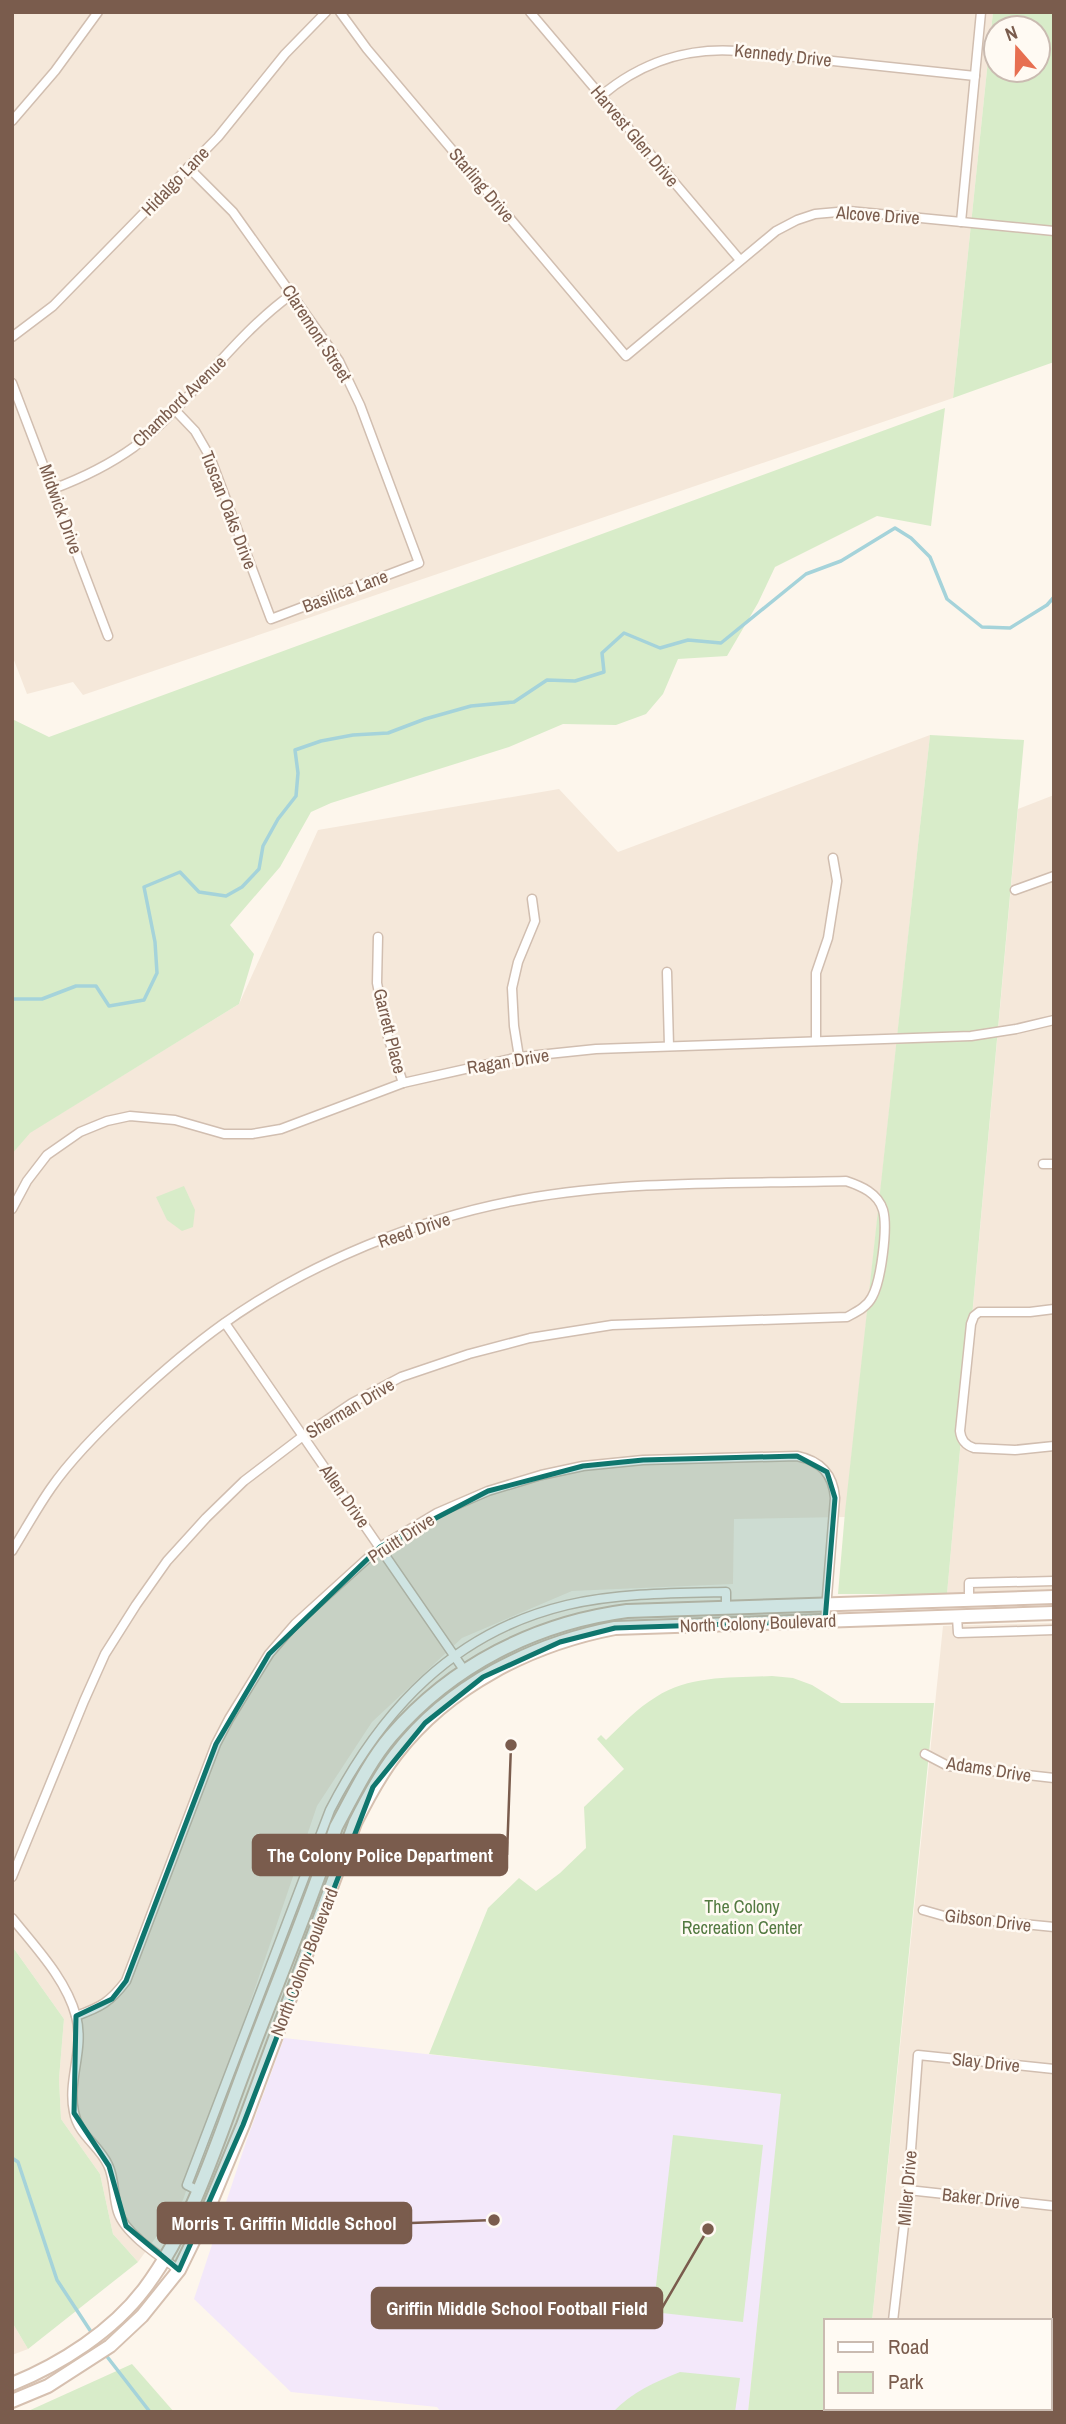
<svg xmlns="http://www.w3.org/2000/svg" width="1066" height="2424" font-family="'Archivo Narrow',sans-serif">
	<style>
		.residential { fill: #f5e8da }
		.education { fill: #f3e8fa }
		.green { fill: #d8ecc9; fill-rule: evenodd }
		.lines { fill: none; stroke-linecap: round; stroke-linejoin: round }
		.stream { stroke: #a5d3da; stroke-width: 3.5 }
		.street-casing { stroke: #d1beb0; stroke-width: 11 }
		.secondary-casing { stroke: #d6c0b0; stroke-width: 16 }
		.street { stroke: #fff; stroke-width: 8 }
		.secondary { stroke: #fff; stroke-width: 12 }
		.marked { fill: #0f766e; fill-opacity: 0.2; stroke: #0f766e; stroke-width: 5; stroke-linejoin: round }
		.labels { text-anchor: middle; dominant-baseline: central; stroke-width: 5; stroke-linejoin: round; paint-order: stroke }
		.street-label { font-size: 18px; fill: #7a5c4d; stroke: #fffaf3 }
		.park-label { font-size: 18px; fill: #537a41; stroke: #fffaf3 }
		.leader { fill: none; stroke: #7a5c4d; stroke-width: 2.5 }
		.callout-dot { fill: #7a5c4d; stroke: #fffaf3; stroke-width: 2.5 }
		.callout { fill: #7a5c4d; stroke: #7a5c4d; stroke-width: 2.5 }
		.callout-label { font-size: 19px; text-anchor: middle; font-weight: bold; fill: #fff }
	</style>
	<rect width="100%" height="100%" fill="#fdf6ec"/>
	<g class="residential">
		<path d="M12 12H993L953 398 83 695 73 682 27 694 12 655Z"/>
		<path d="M930 735 845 1517 734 1519 733 1584 572 1591 462 1638 372 1722 317 1806 183 2200 138 2262 113 2234 100 2174 61 2119 59 2079 64 2019 12 1946V1154L29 1133 239 1004 318 830 559 789 618 852Z"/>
		<path d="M1054 795V1589L947 1594 1018 809Z"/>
		<path d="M1054 1623V2412H863V2408H1050V2321H872L943 1626Z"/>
		<path d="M12 2322 28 2349 12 2355Z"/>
	</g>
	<path class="education" d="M284 2038 782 2094 748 2412H441L437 2407 291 2392 194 2299 246 2142Z"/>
	<g class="green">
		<path d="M993 12H1054V362L953 398ZM996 28H1038V70H996Z"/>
		<path d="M945 408 931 526 877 516 775 567 758 603 727 656 678 659 663 694 646 714 616 725 563 724 509 747 331 803 311 812 280 867 230 925 254 954 239 1004 30 1133 12 1154V719L49 737Z"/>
		<path d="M930 735 1024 740 947 1594H838L845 1512Z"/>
		<path d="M184 1186 195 1210 193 1227 182 1231 167 1220 156 1197Z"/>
		<path d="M772 1676 793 1678 812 1685 841 1703H934L872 2321H826V2408H863V2412H748L781 2094 429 2054 488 1908 519 1878 536 1891 560 1873 586 1848 584 1807 624 1769 597 1739 601 1735 606 1740C622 1725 637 1708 656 1697 690 1675 732 1678 772 1676Z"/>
		<path d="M12 1946 64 2019 59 2079 61 2119 100 2174 113 2234 138 2262 28 2349 12 2322Z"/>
		<path d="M673 2135 763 2145 743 2322 653 2312Z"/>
		<path d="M132 2364 174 2412H26Z"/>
		<path d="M680 2372 740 2378 735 2412H613C632 2392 655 2382 680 2372Z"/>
	</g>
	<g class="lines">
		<g class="stream">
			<path d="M12 999H42L76 986H96L109 1006 144 1000 157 973 155 942 144 887 180 872 199 892 226 896 242 887 259 869 263 846 278 819 296 796 298 773 295 750 321 741 353 735 388 733 425 719 471 706 514 702 547 680 575 681 604 672 602 653 624 633 660 648 688 640 721 643 806 574 841 561 895 528 911 538 930 557 947 599 982 627 1010 628 1047 605 1054 597"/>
			<path d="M12 2158 18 2162 57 2280 101 2347"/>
			<path d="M105 2354 150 2412"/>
		</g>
		<g class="street-casing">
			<g id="street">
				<path d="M340 12 367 49 626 356 776 231 797 220 815 214 849 211 1054 231"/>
				<path d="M530 12 740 260"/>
				<path d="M601 96C640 63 687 47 738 51L975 76"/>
				<path d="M12 121 55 71 98 12"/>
				<path d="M961 222 981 12"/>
				<path d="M12 337 53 306 218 137 285 54 326 12"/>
				<path d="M12 383 108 636"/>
				<path d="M174 409 195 431 210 457 271 619 419 563 360 405 339 361 233 212 188 167"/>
				<path d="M53 489C82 478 109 465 134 447 192 402 232 337 292 294"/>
				<path d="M1015 890 1054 876"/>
				<path d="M378 937 377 983 388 1037 403 1083"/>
				<path d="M667 972 669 1046"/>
				<path d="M816 1041V973L828 938 837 881 833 858"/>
				<path d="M519 1057 514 1026 512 988 518 962 535 921 532 899"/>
				<path d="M1043 1164H1054"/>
				<path d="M12 1209 27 1181 47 1155 80 1132 107 1121 130 1116 175 1120 224 1134H252L281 1129 403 1083 519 1057 596 1049 971 1036 1016 1029 1054 1020"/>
				<path d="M1054 1309 1030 1312H979L974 1316 971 1324 960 1431C961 1440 965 1445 974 1448L1015 1450 1054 1446"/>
				<path d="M225 1323 464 1670"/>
				<path d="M12 1551C25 1530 37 1508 51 1488 73 1456 105 1425 133 1399 162 1372 191 1347 223 1324 308 1263 421 1217 524 1199 629 1180 739 1184 846 1181 861 1186 878 1193 883 1210 888 1228 881 1281 872 1297 867 1307 856 1312 847 1317L612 1325 530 1338 469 1354 401 1377 352 1403 303 1436 244 1481 206 1518 167 1561 136 1605 105 1654 84 1701 12 1877"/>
				<path d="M969 1600V1583L1054 1581"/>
				<path d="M957 1617 958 1633 1054 1630"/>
				<path d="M925 1754 948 1766 1054 1778"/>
				<path d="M923 1910 944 1916 1054 1927"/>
				<path d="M12 1918C36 1948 66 1979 76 2016 85 2049 67 2080 74 2112 78 2135 99 2145 108 2165 115 2179 113 2197 118 2212 125 2234 161 2257 179 2270"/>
				<path d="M76 2016C101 2007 110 2002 126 1981L216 1744 229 1719 269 1654 295 1624 380 1547 437 1513 488 1491 541 1475 583 1466 643 1460 797 1456C821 1461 833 1474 835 1498L825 1621"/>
				<path d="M197 2190 187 2185 330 1810C382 1709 454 1632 567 1605 619 1593 673 1593 726 1592V1607"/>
				<path d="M908 2190 1054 2206"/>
				<path d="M893 2321 908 2190 918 2055 1054 2069"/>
				<path d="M1050 2343H1054"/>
				<path d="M885 2412V2408"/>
			</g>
		</g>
		<g class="secondary-casing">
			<g id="secondary">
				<path d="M12 2384C61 2364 113 2331 145 2288 192 2225 216 2145 244 2071 274 1990 308 1910 336 1827 353 1796 368 1763 391 1736 452 1665 536 1623 627 1611L1054 1597"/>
				<path d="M12 2401 48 2386 110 2346 142 2316 179 2270 204 2219 243 2125 355 1823C367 1799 379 1776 396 1754 449 1685 532 1644 615 1628L1054 1613"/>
			</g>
		</g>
		<use href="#street" class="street"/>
		<use href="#secondary" class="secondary"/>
	</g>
	<path class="marked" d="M797 1456 827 1472 835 1498 825 1621 615 1628 560 1642 483 1677 425 1723 373 1787 243 2125 179 2270 126 2226 109 2166 74 2113 76 2016 112 1999 126 1981 216 1744 269 1654 380 1547 488 1491 583 1466 643 1460Z"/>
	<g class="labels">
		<g class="street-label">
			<text transform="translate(783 55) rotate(6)">Kennedy Drive</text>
			<text transform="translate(635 136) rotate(50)">Harvest Glen Drive</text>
			<text transform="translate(175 181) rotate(-46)">Hidalgo Lane</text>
			<text transform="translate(482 185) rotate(50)">Starling Drive</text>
			<text transform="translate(878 215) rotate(4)">Alcove Drive</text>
			<text transform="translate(317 333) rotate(57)">Claremont Street</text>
			<text transform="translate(179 401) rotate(-44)">Chambord Avenue</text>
			<text transform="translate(61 509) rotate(70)">Midwick Drive</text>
			<text transform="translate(229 510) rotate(69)">Tuscan Oaks Drive</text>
			<text transform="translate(345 591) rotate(-21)">Basilica Lane</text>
			<text transform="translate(390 1031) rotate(76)">Garrett Place</text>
			<text transform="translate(508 1061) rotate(-9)">Ragan Drive</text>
			<text transform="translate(414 1230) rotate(-19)">Reed Drive</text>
			<text transform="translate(350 1408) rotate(-31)">Sherman Drive</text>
			<text transform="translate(345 1496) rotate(55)">Allen Drive</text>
			<text transform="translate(401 1538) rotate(-33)">Pruitt Drive</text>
			<text transform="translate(758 1623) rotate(-2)">North Colony Boulevard</text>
			<text transform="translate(989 1769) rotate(9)">Adams Drive</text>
			<text transform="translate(988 1920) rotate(7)">Gibson Drive</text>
			<text transform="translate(304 1962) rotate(-69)">North Colony Boulevard</text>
			<text transform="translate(986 2062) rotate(6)">Slay Drive</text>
			<text transform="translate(907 2188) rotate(-85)">Miller Drive</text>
			<text transform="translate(981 2198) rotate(6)">Baker Drive</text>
		</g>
		<g class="park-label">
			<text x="742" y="1906">The Colony<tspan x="742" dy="21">Recreation Center</tspan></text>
		</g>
	</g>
	<path class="leader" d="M511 1745L507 1855M494 2220L411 2223M708 2229L662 2308"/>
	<g class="callout-dot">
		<circle cx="511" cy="1745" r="7"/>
		<circle cx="494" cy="2220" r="7"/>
		<circle cx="708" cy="2229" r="7"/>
	</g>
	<g class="callout">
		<rect x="253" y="1835" width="254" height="40" rx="7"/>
		<rect x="158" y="2203" width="253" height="40" rx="7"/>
		<rect x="372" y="2288" width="290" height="40" rx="7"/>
	</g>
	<g class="callout-label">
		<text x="380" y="1862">The Colony Police Department</text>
		<text x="284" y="2230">Morris T. Griffin Middle School</text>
		<text x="517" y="2315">Griffin Middle School Football Field</text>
	</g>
	<rect width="1066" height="2424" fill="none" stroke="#7a5c4d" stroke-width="28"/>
	<rect x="824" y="2319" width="228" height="91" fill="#fffaf3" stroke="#cabbb1" stroke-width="2"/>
	<rect x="838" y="2342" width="35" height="10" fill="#ffffff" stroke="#cabbb1" stroke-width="2"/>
	<text x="888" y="2354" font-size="21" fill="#7a5c4d">Road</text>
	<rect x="838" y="2372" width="35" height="21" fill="#d8ecc9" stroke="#cabbb1" stroke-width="2"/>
	<text x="888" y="2389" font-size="21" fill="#7a5c4d">Park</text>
	<g transform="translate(1017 49) rotate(340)"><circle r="33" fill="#fffaf3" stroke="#cabbb1" stroke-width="2"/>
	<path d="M0-5L12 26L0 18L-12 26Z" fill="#e76f51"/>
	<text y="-10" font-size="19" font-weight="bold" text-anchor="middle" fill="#7a5c4d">N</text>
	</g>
</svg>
